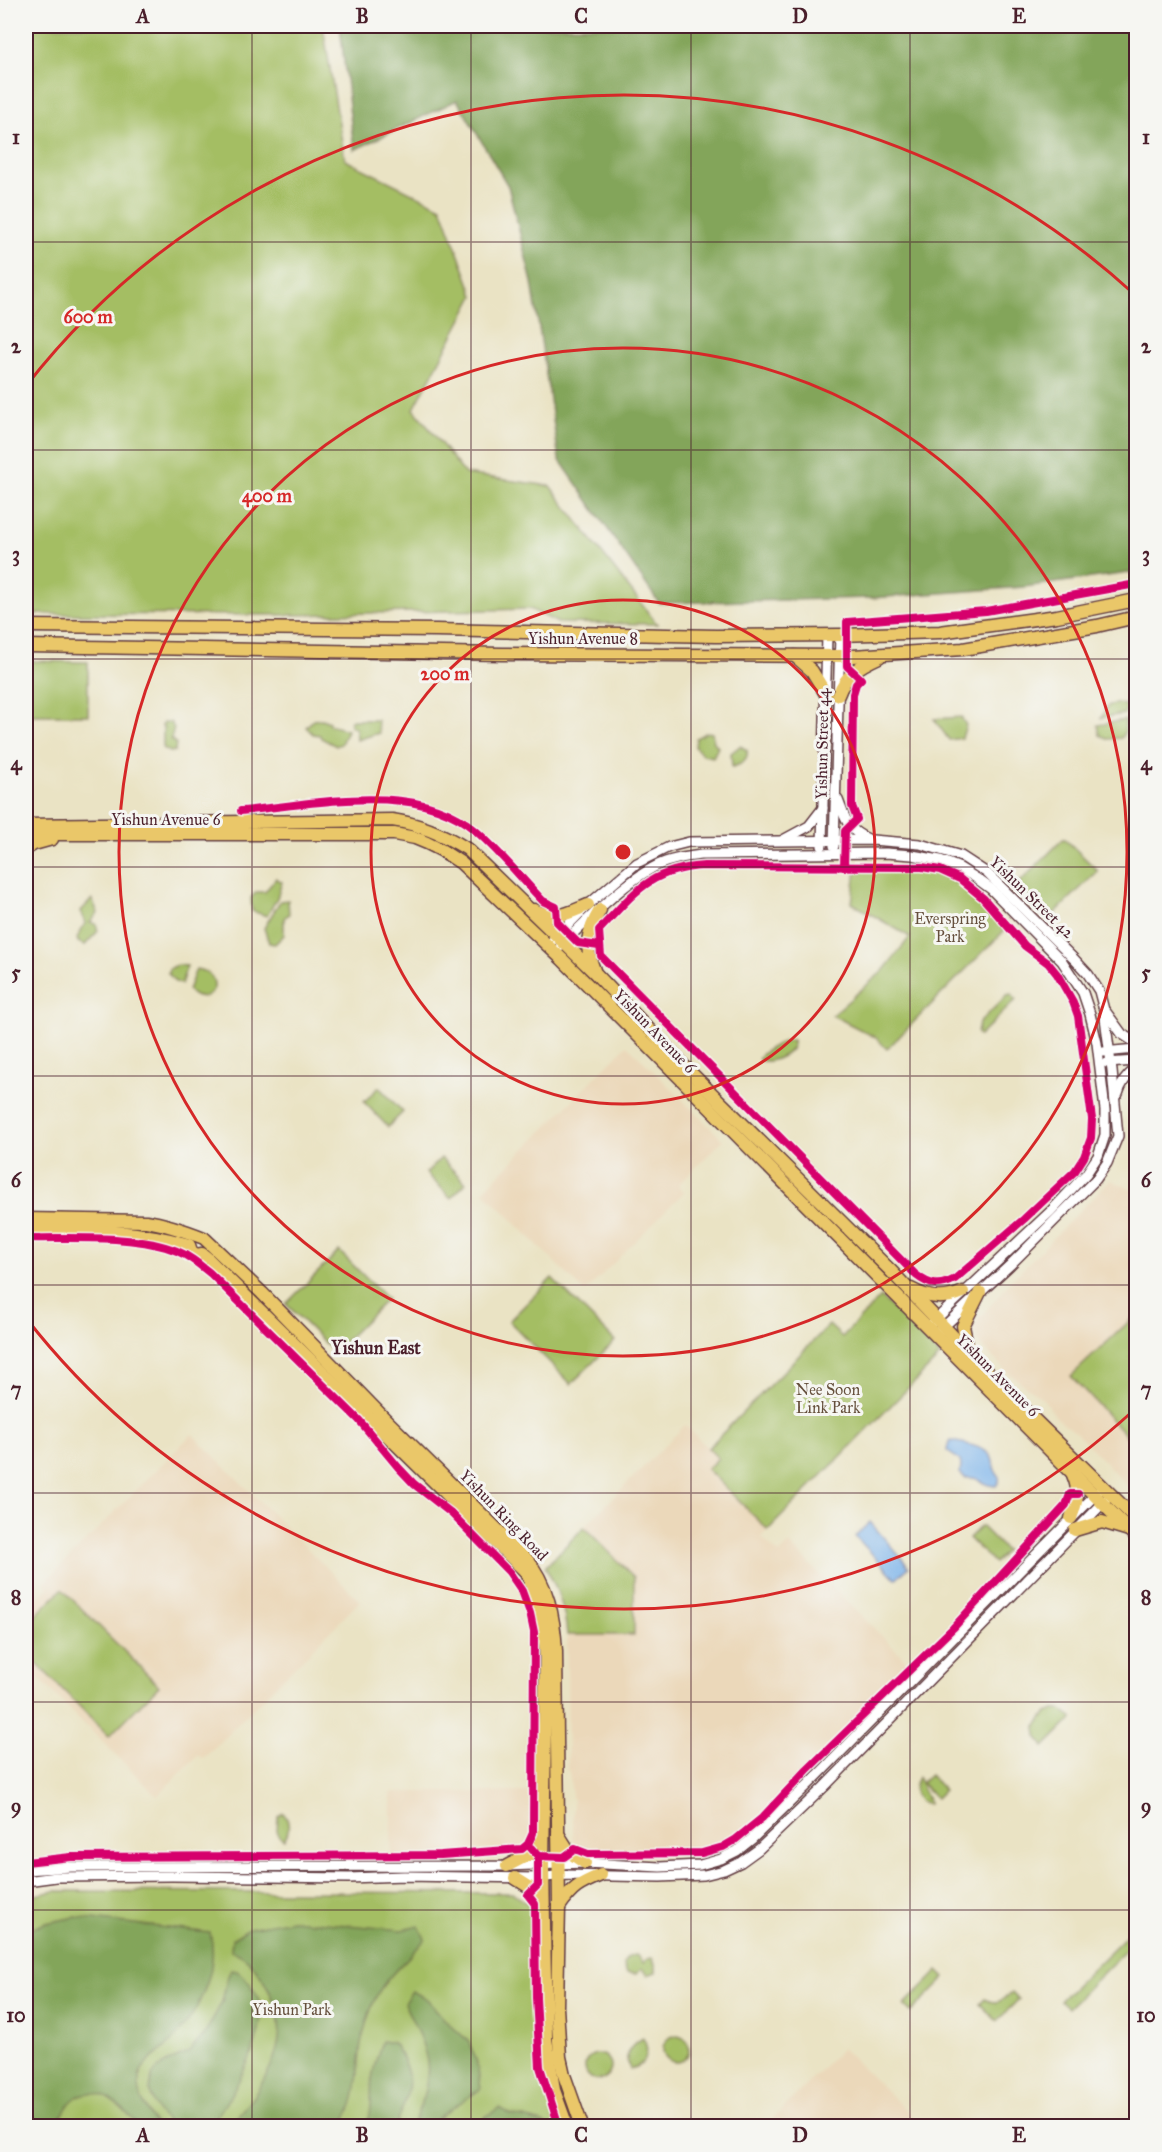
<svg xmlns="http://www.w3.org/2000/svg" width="1162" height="2152" font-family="'IM FELL Great Primer',serif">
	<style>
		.built { fill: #ebd8ba }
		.green { fill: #a4be64; stroke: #776e48; stroke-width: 1.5 }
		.forest { fill: #83a55a; stroke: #666242; stroke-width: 1.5 }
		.water { fill: #7ab2ea; stroke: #62688a; stroke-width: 1.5 }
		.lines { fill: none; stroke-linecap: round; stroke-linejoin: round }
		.minor-casing { stroke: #623c42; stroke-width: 12 }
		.major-casing { stroke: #623c42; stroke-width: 15 }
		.minor { stroke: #fff; stroke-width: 9 }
		.major { stroke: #eac769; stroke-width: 12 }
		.cycleway-casing { stroke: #f6f6f2; stroke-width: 11 }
		.cycleway { stroke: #d6006c; stroke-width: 8 }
		.grid { fill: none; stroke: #4a1f2b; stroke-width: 1.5; stroke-opacity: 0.55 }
		.ring { fill: none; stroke: #d62828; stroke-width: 3 }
		.labels { text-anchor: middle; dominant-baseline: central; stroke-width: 6; stroke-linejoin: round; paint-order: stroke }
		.street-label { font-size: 16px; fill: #4a1f2b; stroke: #f6f6f2 }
		.park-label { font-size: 16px; fill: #654f3c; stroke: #f6f6f2 }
		.neighbourhood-label { font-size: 18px; font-weight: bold; fill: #4a1f2b; stroke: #f6f6f2 }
		.centre { fill: #d62828; stroke: #f6f6f2; stroke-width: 3 }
		.ring-label { font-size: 18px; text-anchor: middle; font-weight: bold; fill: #d62828; stroke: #f6f6f2; stroke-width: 6; stroke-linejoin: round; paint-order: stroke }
		.neatline { fill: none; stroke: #4a1f2b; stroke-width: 2 }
		.grid-label { font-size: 20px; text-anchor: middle; font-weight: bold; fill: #4a1f2b }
	</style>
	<rect width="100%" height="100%" fill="#f6f6f2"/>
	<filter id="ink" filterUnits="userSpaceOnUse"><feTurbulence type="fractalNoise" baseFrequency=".0167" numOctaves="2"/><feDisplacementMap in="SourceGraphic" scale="12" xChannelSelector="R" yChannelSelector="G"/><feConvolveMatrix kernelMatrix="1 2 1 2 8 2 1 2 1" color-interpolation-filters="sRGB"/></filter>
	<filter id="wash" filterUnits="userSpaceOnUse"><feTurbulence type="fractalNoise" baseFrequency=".008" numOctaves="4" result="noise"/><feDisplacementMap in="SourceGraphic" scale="24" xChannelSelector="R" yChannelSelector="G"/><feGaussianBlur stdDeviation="1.35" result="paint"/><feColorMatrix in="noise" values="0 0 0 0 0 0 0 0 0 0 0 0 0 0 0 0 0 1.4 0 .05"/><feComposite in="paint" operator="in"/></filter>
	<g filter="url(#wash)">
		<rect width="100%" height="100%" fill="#eae3c4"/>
		<g class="built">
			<path d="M627 1045 723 1140 678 1185 684 1192 585 1292 483 1191Z"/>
			<path d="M1110 1180 1136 1191V1495L1079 1435 1057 1418 1044 1400 1007 1372 977 1341 973 1329 979 1318 995 1301 1010 1282Z"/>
			<path d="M685 1425 718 1458 708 1469 768 1530 761 1537 779 1554 789 1544 910 1664 748 1827 733 1840 714 1849 694 1853 591 1852 582 1850 575 1843 573 1835V1803L568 1764 567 1635 634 1634V1577L584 1527Z"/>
			<path d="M192 1434 360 1601 203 1759 198 1755 157 1796 26 1666V1610L48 1588 44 1583Z"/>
			<path d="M391 1792H533L531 1838 522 1848 515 1849H489L440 1854 391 1855Z"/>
			<path d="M842 2048 922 2126H766Z"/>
		</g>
		<g class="green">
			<path d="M26 26H323L345 160 441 207 474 296 414 409 465 474 550 486 657 624 558 623 530 609 295 615 26 614Z"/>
			<path d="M26 661 88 662V715H26Z"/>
			<path d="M1118 703 1128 706 1124 714 1101 718 1107 706Z"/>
			<path d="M961 717 966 725 962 738 949 740 934 719Z"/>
			<path d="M322 719 329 722V725L347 730 341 744 336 746 321 738 320 735 313 734 306 727 313 720Z"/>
			<path d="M351 720H377L379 733 357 740 356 729 350 725Z"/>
			<path d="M1125 720V731L1121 738 1107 739 1100 735 1098 725Z"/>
			<path d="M170 722 174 728 171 739 176 744 175 751 170 752 163 748V727L162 726 163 723Z"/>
			<path d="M707 732 712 733 714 742 718 747 713 757 703 755 695 747 696 738Z"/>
			<path d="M740 746 747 750C749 759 741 765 732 767L731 753Z"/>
			<path d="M1064 838 1098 871 1050 918 1017 885Z"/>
			<path d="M921 868C966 883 977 893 1005 930L887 1049 875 1037 832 1015 883 971 910 937 852 903 856 870Z"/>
			<path d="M276 878 282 882 277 898 267 916 252 911 251 898 256 892H265Z"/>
			<path d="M92 899 98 913 90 923 96 924 98 931 85 945 78 942 77 938 85 923 81 911Z"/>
			<path d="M288 900 289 914 284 918V935L275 944 269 943 264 928 280 901Z"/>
			<path d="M177 965 187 966 181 984 175 982 168 973 169 969Z"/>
			<path d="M196 969C208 971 215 976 214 988 208 999 196 1001 188 990Z"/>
			<path d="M1011 994 1016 1000 979 1036 977 1033 979 1023 1007 995Z"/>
			<path d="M793 1040C795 1054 771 1064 759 1060V1057C766 1049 783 1040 793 1040Z"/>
			<path d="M379 1087 403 1112 388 1127 364 1102Z"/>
			<path d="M441 1158 466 1183 451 1198 426 1173Z"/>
			<path d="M339 1251 387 1299 334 1352 286 1304Z"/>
			<path d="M552 1278 615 1341 571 1384 509 1321Z"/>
			<path d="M881 1297 940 1356 768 1530 707 1469 718 1458 708 1448 829 1325 842 1337Z"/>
			<path d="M1134 1317 1136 1320V1446L1071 1376Z"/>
			<path d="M981 1526 1006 1551 994 1563 969 1538Z"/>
			<path d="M584 1527 634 1577V1635H567C565 1610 558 1588 545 1567Z"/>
			<path d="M62 1589 159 1686 109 1736 26 1653V1625Z"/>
			<path d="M1055 1710H1062L1073 1718 1044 1747 1037 1736 1036 1726 1047 1713Z"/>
			<path d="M930 1775 944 1790 936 1798 921 1783C921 1791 928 1795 929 1804L921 1802 915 1795 914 1786 918 1777 921 1783Z"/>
			<path d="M283 1813C290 1820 290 1832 284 1839L279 1836 277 1830 278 1817Z"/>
			<path d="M55 1891 513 1893 532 1907 545 2076 558 2126H26V1897Z"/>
			<path d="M1130 1932 1136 1940 1068 2008 1060 2001Z"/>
			<path d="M636 1955 641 1959 643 1963 647 1959 652 1958 656 1966V1972L648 1975 642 1969 636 1974 627 1973C621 1964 625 1955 636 1955Z"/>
			<path d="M938 1971 945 1978 911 2012 904 2005Z"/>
			<path d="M1012 1992 1019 1999 997 2021 980 2004 985 1999C997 2006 1002 2000 1012 1992Z"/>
			<circle cx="676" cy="2049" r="13"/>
			<path d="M643 2038C651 2052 646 2066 630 2069 622 2055 631 2045 643 2038Z"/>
			<circle cx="598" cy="2067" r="13"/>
		</g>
		<g class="forest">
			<path d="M340 26H1136V572L1024 587 872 598 659 603 559 459 532 282 508 186 457 100 354 150Z"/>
			<path d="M75 1917 210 1933C220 1971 196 2019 168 2045 158 2055 140 2064 139 2079 137 2095 148 2113 156 2126H138C124 2108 96 2080 73 2100 67 2105 65 2113 59 2119 54 2123 48 2124 42 2122 27 2118 28 2100 26 2087V1931L46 1923Z"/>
			<path d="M292 1920 402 1930 419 1926 425 1939C408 1961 383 1977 373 2004 368 2016 364 2030 361 2043 357 2070 359 2106 340 2126H231C237 2115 245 2107 253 2097 280 2058 291 2024 264 1982 257 1969 246 1955 231 1951L232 1939 249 1928Z"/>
			<path d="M231 1970 237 1971C250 1981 261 1996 261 2013 261 2048 230 2099 210 2126H171L159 2113 153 2102 150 2090 152 2076 158 2068 168 2062 189 2052 204 2035 222 2002 228 1976Z"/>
			<path d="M412 1991 427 1999 445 2020 468 2041 476 2059 481 2089 437 2118 434 2126H412C437 2068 430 2058 404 2003Z"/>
			<path d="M382 2041 393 2043C417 2078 410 2090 395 2126H365C374 2113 370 2094 372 2079 374 2066 378 2053 382 2041Z"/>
			<path d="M499 2108 511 2115 543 2123 546 2126H472Z"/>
		</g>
		<g class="water">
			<path d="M951 1441C963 1443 983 1446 991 1456 994 1461 993 1466 995 1470 999 1478 1002 1478 996 1486 982 1486 981 1476 965 1478L960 1473C963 1457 958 1460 947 1451L948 1445Z"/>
			<path d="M870 1522 909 1567 896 1579 855 1536Z"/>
		</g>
	</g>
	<g filter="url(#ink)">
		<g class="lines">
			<g class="minor-casing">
				<g id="minor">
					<path d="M838 800C846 820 847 830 868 839"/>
					<path d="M783 840 809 826 823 808"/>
					<path d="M822 846 827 635"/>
					<path d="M834 846 840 635"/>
					<path d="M547 946 588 905 637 863 669 847 689 842 872 840 920 844 961 856 987 873 1075 960 1088 974 1099 991 1104 1010 1112 1071 1118 1136 1107 1163 1096 1179 1010 1265 939 1331"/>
					<path d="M554 953C580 926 624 882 656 866 670 859 686 857 701 855L886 853 912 855 940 860 960 868 976 878 991 889 1062 961 1083 993 1090 1014 1097 1043 1105 1110V1135L1098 1156 1086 1174 1051 1211 932 1323"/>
					<path d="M1106 1012 1122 1034 1136 1043"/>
					<path d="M1103 1052 1136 1049"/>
					<path d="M1107 1063 1136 1061"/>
					<path d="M1118 1094C1121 1083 1126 1076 1136 1069"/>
					<path d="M26 1870 71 1867 507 1866 585 1863 660 1867 700 1865 721 1859 737 1851 752 1839 815 1778 1099 1491"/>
					<path d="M26 1881 56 1877 172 1876 349 1878 404 1876 538 1878 564 1875 660 1877 704 1875 724 1870 741 1862 759 1849 824 1787 1106 1500"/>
				</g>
			</g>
			<g class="major-casing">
				<g id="major">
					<path d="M26 626 436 630 716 636 840 635 940 632 1057 616 1136 600"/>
					<path d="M26 646 503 654 853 656 963 649 1097 626 1136 617"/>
					<path d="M795 656 812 671 826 694"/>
					<path d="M838 695C846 674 859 666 879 657"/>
					<path d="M26 825 392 820C420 824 443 834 467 849L596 974 682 1064 890 1270 1001 1387 1136 1519"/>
					<path d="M26 834H394L415 838 427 843 441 850 461 863 562 959 1136 1537"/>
					<path d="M26 849 34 844 52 839"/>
					<path d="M534 910C557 921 566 914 588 905"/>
					<path d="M594 970C584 946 587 932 600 910"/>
					<path d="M26 1219 146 1221C167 1224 186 1231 204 1238L262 1293 385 1419 525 1557C548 1584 554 1617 556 1651L559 1907 557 2007 560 2057 564 2075 582 2126"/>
					<path d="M26 1230C80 1230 136 1229 189 1245L191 1251 196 1255 202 1254 207 1258 526 1572C539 1600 545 1626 546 1656L543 1865 546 2039 554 2090 567 2126"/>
					<path d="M911 1289C929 1299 945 1300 963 1292"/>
					<path d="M968 1350 963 1326 980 1292"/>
					<path d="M1071 1518C1077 1502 1080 1490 1073 1475"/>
					<path d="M1075 1530 1102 1522 1129 1530"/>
					<path d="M558 1834 570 1853 585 1863"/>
					<path d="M507 1866 534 1852 543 1838"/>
					<path d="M515 1878 534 1890 543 1904"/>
					<path d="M559 1907C572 1888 579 1884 601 1875"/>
				</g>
			</g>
			<use href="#minor" class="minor"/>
			<use href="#major" class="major"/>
			<g class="cycleway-casing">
				<g id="cycleway">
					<path d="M241 811C312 805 416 779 476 831 500 852 521 878 543 901L556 907 557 922 578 943 599 946"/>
					<path d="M704 866 922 867 940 870 960 879 983 898 1025 946 1048 963 1057 974 1073 1002 1078 1016 1092 1119 1091 1138 1084 1157 1075 1171 1024 1219 955 1279C940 1287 930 1286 916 1275L601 956 599 930C634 893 650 869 704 866Z"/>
					<path d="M844 867 845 831 857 819 852 806 853 694 856 684 861 679 847 666V622L986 611 1136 584"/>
					<path d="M26 1238C70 1239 137 1234 177 1251 190 1256 200 1265 211 1274L359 1420 398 1467 414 1484 451 1513 509 1572 522 1591 530 1613 534 1632 533 1833 528 1844 522 1849 441 1855 71 1857 26 1862"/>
					<path d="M531 1848 538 1856V1885L528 1895 535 1904 536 1998 540 2067 559 2126"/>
					<path d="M538 1856 564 1857 575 1849 588 1854 702 1853 723 1847 735 1840 762 1818 807 1770 953 1628 1066 1505 1070 1494H1078"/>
				</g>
			</g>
			<use href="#cycleway" class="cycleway"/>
		</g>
	</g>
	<path class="grid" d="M252 26V2126M471 26V2126M691 26V2126M910 26V2126M26 242H1136M26 450H1136M26 659H1136M26 867H1136M26 1076H1136M26 1285H1136M26 1493H1136M26 1702H1136M26 1910H1136"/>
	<g class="ring">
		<circle cx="623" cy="852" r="252"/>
		<circle cx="623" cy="852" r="504"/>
		<path d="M1134 1410A757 757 0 0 1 26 1318M26 386A757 757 0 0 1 1134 294"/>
	</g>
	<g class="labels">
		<g class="street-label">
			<text x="583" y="638">Yishun Avenue 8</text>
			<text transform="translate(822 744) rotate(-89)">Yishun Street 44</text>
			<text x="166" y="819">Yishun Avenue 6</text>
			<text transform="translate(1032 897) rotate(44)">Yishun Street 42</text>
			<text transform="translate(655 1031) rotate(46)">Yishun Avenue 6</text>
			<text transform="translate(998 1375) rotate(45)">Yishun Avenue 6</text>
			<text transform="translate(504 1515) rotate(46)">Yishun Ring Road</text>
		</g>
		<g class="park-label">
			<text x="950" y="918">Everspring<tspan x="950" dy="18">Park</tspan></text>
			<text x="828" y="1389">Nee Soon<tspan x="828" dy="18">Link Park</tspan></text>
			<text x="292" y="2009">Yishun Park</text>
		</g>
		<g class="neighbourhood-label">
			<text x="376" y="1348">Yishun East</text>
		</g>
	</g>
	<circle cx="623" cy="852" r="9" class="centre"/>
	<g class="ring-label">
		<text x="88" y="323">600 m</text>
		<text x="267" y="502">400 m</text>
		<text x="445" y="680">200 m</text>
	</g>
	<rect width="1162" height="2152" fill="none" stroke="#f6f6f2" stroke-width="66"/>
	<rect x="33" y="33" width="1096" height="2086" class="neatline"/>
	<g class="grid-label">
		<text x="143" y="23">A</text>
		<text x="362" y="23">B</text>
		<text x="581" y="23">C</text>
		<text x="800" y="23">D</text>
		<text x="1019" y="23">E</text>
		<text x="16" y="144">1</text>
		<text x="1146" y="144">1</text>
		<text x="16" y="353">2</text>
		<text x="1146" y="353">2</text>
		<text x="16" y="561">3</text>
		<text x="1146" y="561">3</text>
		<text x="16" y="770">4</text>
		<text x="1146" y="770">4</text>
		<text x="16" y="979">5</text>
		<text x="1146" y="979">5</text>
		<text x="16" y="1187">6</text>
		<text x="1146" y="1187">6</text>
		<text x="16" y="1396">7</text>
		<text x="1146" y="1396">7</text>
		<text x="16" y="1604">8</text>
		<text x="1146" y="1604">8</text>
		<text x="16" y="1813">9</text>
		<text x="1146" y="1813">9</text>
		<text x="16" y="2022">10</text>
		<text x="1146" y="2022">10</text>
		<text x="143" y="2142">A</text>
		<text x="362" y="2142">B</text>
		<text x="581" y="2142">C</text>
		<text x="800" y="2142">D</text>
		<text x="1019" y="2142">E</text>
	</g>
</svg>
